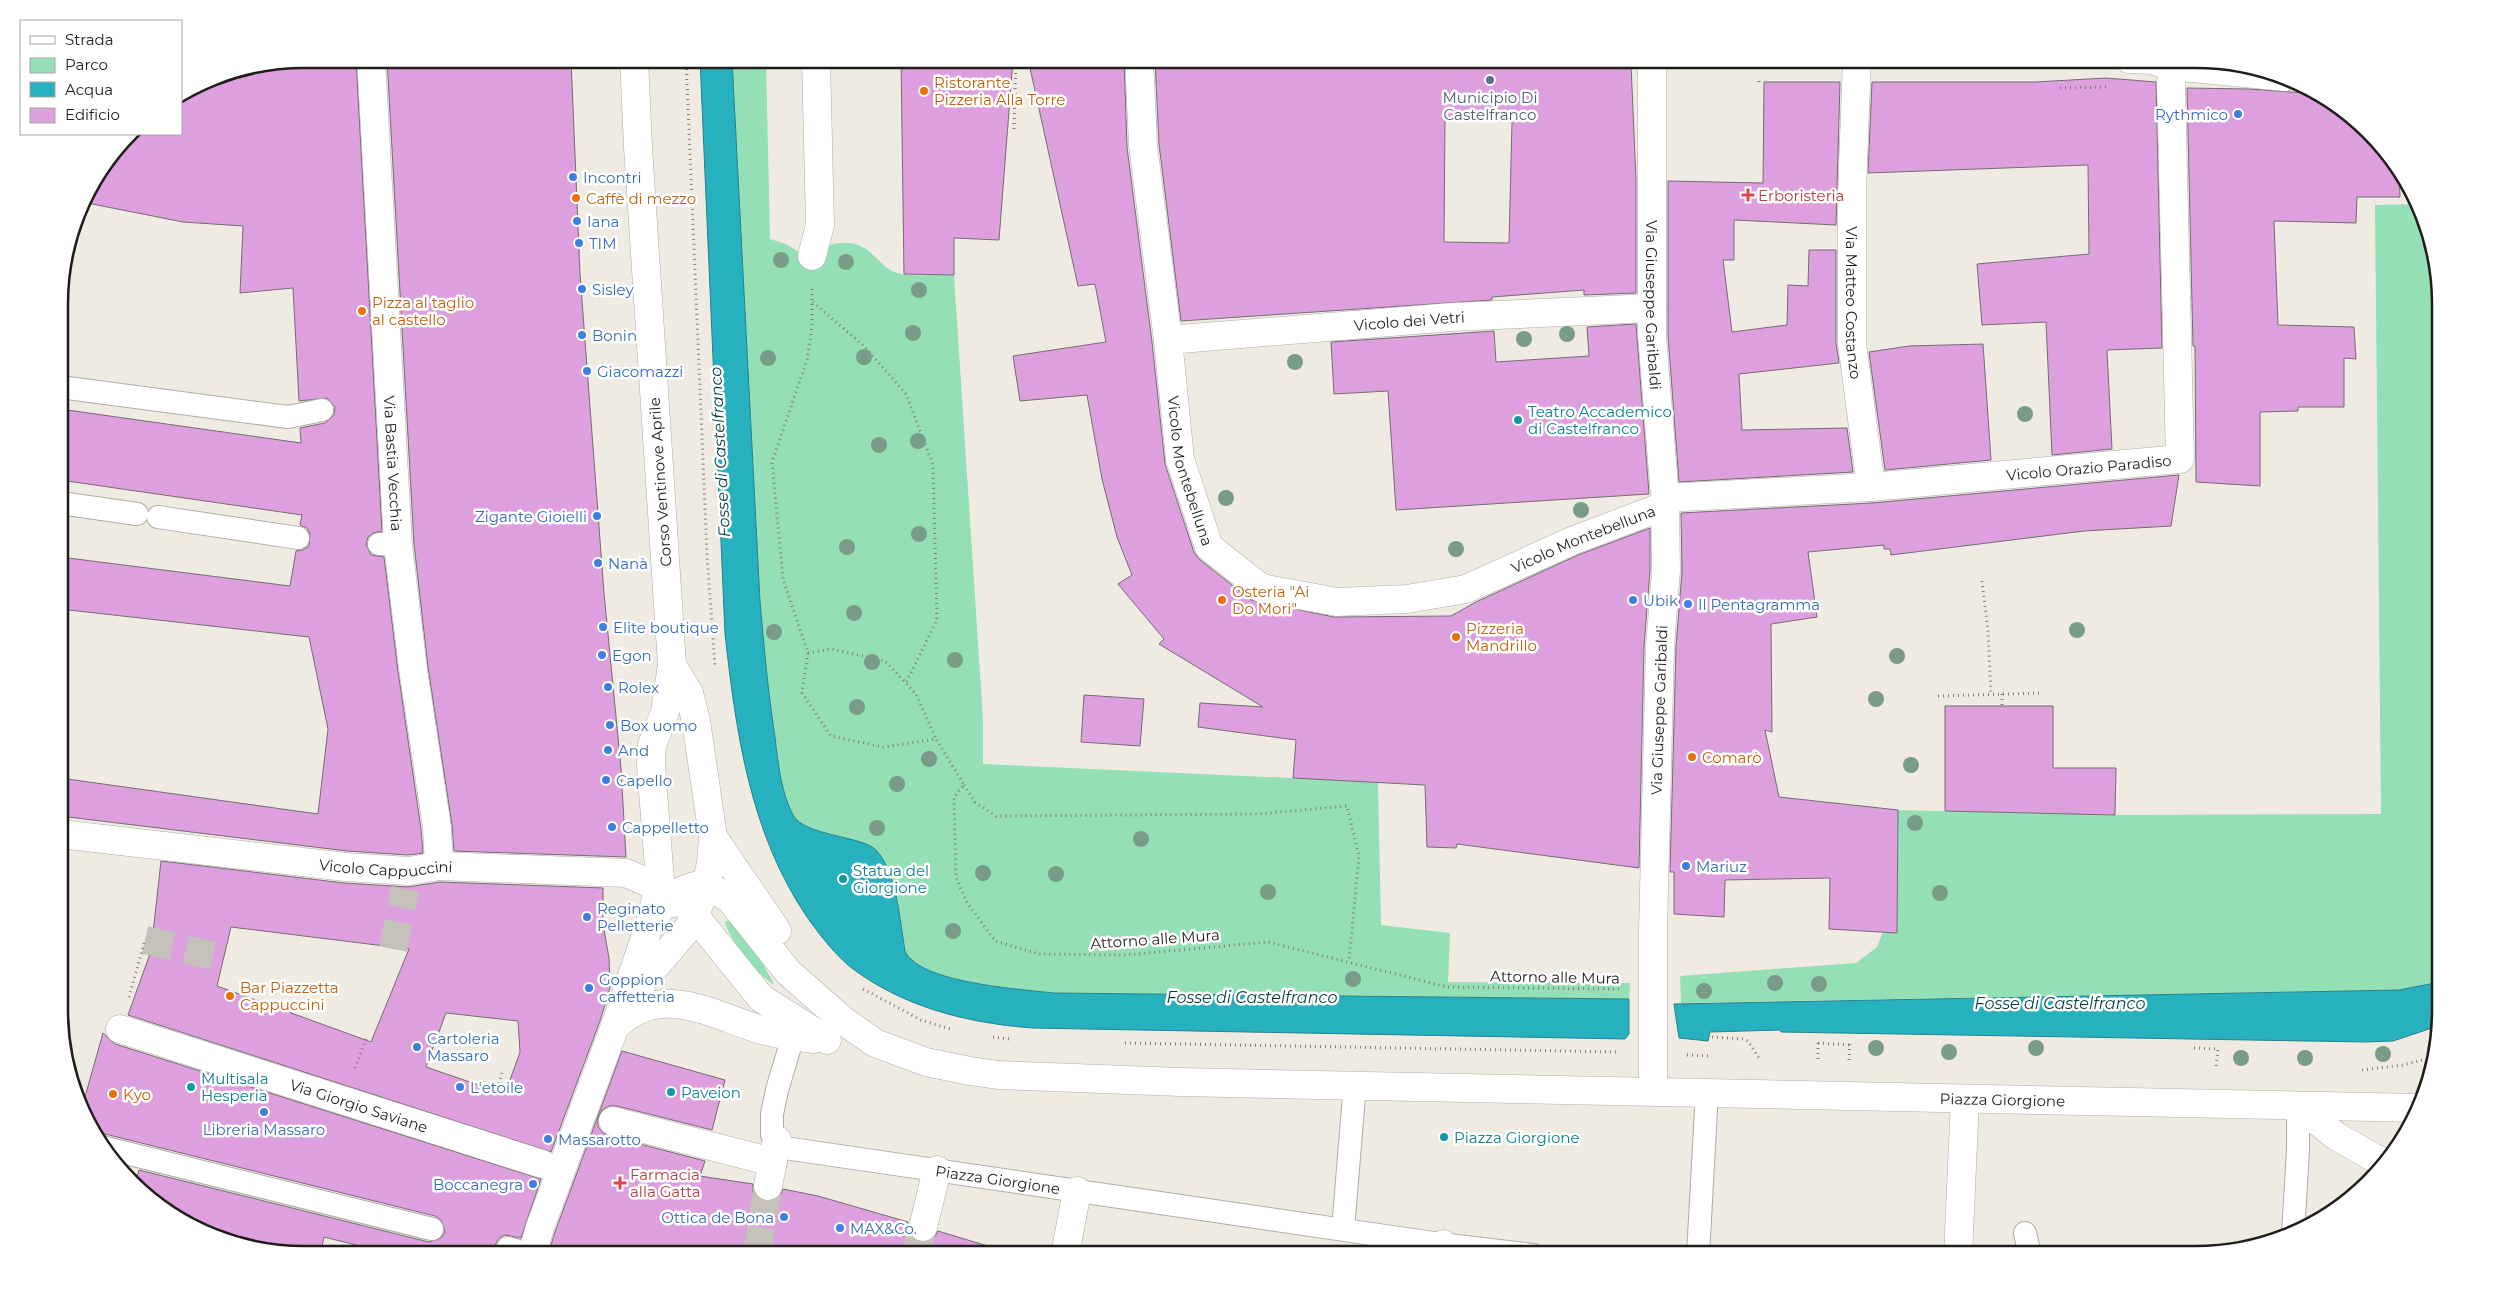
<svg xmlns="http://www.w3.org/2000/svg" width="2499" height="1314" font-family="Montserrat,sans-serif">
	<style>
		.green { fill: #95dfb6 }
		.water { fill: #27b0be; stroke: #24848d }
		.building { fill: #de9fde; stroke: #736d73; fill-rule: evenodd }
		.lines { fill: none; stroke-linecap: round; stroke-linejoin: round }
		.pedestrian-tunnel { stroke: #c5c2bb; stroke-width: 28; stroke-dasharray: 28 14; stroke-linecap: butt }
		.service-casing { stroke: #b0aca5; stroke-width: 24 }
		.pedestrian-casing { stroke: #b0aca5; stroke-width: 29 }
		.minor-casing { stroke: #b0aca5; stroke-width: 29 }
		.tertiary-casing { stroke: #b0aca5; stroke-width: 29 }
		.path { stroke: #807d78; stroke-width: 3; stroke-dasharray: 1 4; stroke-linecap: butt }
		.service { stroke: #fff; stroke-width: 22 }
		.pedestrian { stroke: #fff; stroke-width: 28 }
		.minor { stroke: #fff; stroke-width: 28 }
		.tertiary { stroke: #fff; stroke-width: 28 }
		.tree { fill: #799c88 }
		.service-dot { fill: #5c6f8a; stroke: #fff; stroke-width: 2 }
		.food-dot { fill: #e8710a; stroke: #fff; stroke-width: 2 }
		.shop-dot { fill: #3f7fe0; stroke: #fff; stroke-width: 2 }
		.health-dot { fill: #e0444e; stroke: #fff; stroke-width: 2 }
		.culture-dot { fill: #0f9aa8; stroke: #fff; stroke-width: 2 }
		.labels { text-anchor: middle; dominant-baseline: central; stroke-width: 5; stroke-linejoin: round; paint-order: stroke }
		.food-label { font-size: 15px; fill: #c56008; stroke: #fff; text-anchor: start }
		.service-label { font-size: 15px; fill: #4e5e75; stroke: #fff }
		.shop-label { font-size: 15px; fill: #366cbe; stroke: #fff; text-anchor: start }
		.health-label { font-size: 15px; fill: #be3a42; stroke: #fff; text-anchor: start }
		.street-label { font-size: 15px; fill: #1e1d1a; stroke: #fff }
		.culture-label { font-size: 15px; fill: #0d838f; stroke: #fff; text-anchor: start }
		.water-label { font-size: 16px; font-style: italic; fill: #003d43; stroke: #fff }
		.rim { fill: none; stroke: #1e1d1a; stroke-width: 2.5 }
	</style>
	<rect width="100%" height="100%" fill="#efebe3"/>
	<g class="green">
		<path d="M732 59H766L770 239 786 244 802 254C826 246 850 234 871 253 878 259 884 267 892 271 906 278 938 274 954 275L983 719V764L1378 782 1381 925 1450 933 1448 982 1630 983 1629 999 1051 993C1019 989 919 982 905 951 900 920 898 874 876 850 863 836 804 836 793 815 781 792 778 763 775 737 768 692 764 647 760 601Z"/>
		<path d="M2419 204 2438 272 2440 982 2399 990 1681 1003 1680 976 1856 963 1877 947 1883 932 1897 933 1898 843 1896 810 2115 815 2381 814 2375 205Z"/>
		<path d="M725 921H730L763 964 774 984C758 977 727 937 725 921Z"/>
	</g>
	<g class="water">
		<path d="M700 59H732L760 601C764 647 768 692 775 737 778 763 781 792 793 815 804 836 863 836 876 850 897 872 900 922 905 951 919 983 1020 989 1053 993L1629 999V1034L1625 1039 1032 1028C967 1023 902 1007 849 966 833 952 819 934 807 917 750 833 736 733 725 634Z"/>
		<path d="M2440 982 2438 1026 2393 1041 2366 1042 1781 1032 1780 1030 1710 1032 1708 1041 1679 1038 1674 1004 2399 990Z"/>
	</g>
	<g class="building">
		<path d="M303 59H356L382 531 373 533 368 537 366 544 371 555 384 557 398 671 421 829 423 853 408 855 347 851 60 816V778L318 814 328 729 309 637 60 609V557L290 586 296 551 303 550 309 546 310 534 307 528 300 525 302 515 60 480V409L301 443 300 428 325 423 334 415 335 407 327 398 299 401 293 288 240 293 243 226 183 222 82 202 84 195 131 134H181V95L210 77Z"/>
		<path d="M387 59H571L580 274 604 593 621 768 626 857 454 851 452 825 428 667 414 544Z"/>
		<path d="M901 59H1013L999 240 954 238V275L904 274Z"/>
		<path d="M1028 59H1124L1127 147 1152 342 1165 464 1194 552 1199 559 1251 600 1334 617 1451 616 1476 602 1578 555 1650 528V570L1644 646 1639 868 1457 844 1456 848 1427 847 1425 785 1293 778 1296 740 1198 727 1200 703 1263 707 1159 644 1164 639 1118 584 1132 575 1117 537 1102 479 1087 395 1020 401 1013 356 1106 342 1095 284 1078 286Z"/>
		<path d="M1155 59H1520L1631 64 1636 180V293L1584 295V290L1492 297V300L1181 321 1159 144ZM1445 116 1512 122 1509 243 1444 242Z"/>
		<path d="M2106 78 2156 82 2162 348 2107 350 2112 449 2052 455 2046 322 1982 325 1977 264 2089 254 2088 165 1868 173 1872 82H2035Z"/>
		<path d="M1764 82H1840L1836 225 1734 220V260H1723L1732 332 1787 325 1788 285 1808 286 1809 250H1836V343L1839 363 1739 374 1742 430 1847 428 1853 472 1679 482 1668 335V181L1763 183Z"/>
		<path d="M2187 88 2249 89 2319 94 2357 119 2399 167 2400 197H2357L2356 223 2274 221 2278 325 2354 327 2356 359 2344 358V407H2298V411L2260 412V486L2196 482 2195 346H2193Z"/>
		<path d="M1636 324 1649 494 1396 510 1388 391 1334 394 1331 342 1494 331 1496 362 1589 356 1587 327Z"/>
		<path d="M1983 344 1991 460 1885 470 1869 352 1909 346Z"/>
		<path d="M2179 475 2171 526 2084 531 1891 555 1890 549H1884V545L1808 552 1817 617 1771 624 1772 732 1765 730 1779 797 1898 810 1897 933 1829 929 1830 878 1725 880 1724 917 1674 914V872H1670L1676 647 1682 571 1681 513 1872 503Z"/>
		<path d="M1084 695 1144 699 1140 746 1081 742Z"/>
		<path d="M1945 706H2053V768H2116L2115 815 1945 811Z"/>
		<path d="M161 861 344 883 408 887 440 882 603 888V924L609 958 610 988 600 1021 551 1152 128 1015 151 951ZM231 927 409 949 371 1042 217 986ZM446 1013 518 1021 520 1052 505 1094 426 1067Z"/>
		<path d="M103 1033 115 1044 541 1179 521 1238 505 1235 499 1238 495 1245 497 1255H396L324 1237 320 1255H303L240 1247 195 1230 142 1195 134 1186 139 1170 429 1242 441 1238 445 1232 441 1220 435 1216 105 1134H94L81 1111Z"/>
		<path d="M622 1051 725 1080 712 1130 617 1106H609L602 1110 598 1118V1126L602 1132 609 1136 705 1161 700 1176 753 1184V1192L757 1197 765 1201H774L780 1196 783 1189 818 1196 908 1222V1232L912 1238 919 1242H928L934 1238 938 1231 991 1247 990 1255H548L555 1232Z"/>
	</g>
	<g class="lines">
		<g class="pedestrian-tunnel">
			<path d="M145 940 223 958"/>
			<path d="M393 949 405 889"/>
			<path d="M757 1255 768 1186"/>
			<path d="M916 1255 923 1227"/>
		</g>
		<g class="service-casing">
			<g id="service">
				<path d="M60 387 288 417 322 410"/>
				<path d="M60 503 137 514"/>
				<path d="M158 517 298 538"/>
				<path d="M379 544 398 545"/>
				<path id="s1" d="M797 1023 777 1090 772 1114V1135L785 1148 1440 1244 1533 1255"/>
				<path d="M102 1147 432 1229"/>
				<path d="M1343 1229 1355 1084"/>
				<path d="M2025 1233 2030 1255"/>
				<path d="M2293 1233 2298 1151V1106"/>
				<path d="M508 1248 532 1255"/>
				<path d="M1698 1255 1707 1092"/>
			</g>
		</g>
		<g class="pedestrian-casing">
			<g id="pedestrian">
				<path id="s2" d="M120 1029 542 1164"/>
				<path d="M613 1121 773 1162"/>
				<path d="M768 1186 777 1140"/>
				<path d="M923 1227 937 1170"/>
				<path d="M1065 1255 1077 1191"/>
				<path d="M1441 1255 1443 1244"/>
			</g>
		</g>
		<g class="minor-casing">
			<g id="minor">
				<path id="s3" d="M371 59 398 545 413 669 437 827 439 866"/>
				<path id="s4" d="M1139 59 1143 145 1168 340 1180 459 1209 547 1261 588 1337 602 1407 599 1466 589 1572 541 1664 506"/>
				<path id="s5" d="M1652 59V336L1665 498 1666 571 1660 646 1653 931V1091"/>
				<path id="s6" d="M1857 59 1852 193V343L1871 487"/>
				<path d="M2129 59 2152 60 2172 66 2285 77"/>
				<path d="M812 256 820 225 816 59"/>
				<path id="s7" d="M1168 340 1452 317 1652 308"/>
				<path id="s8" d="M1665 498 1871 487 2180 459 2171 86 2172 66"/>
				<path id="s9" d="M60 834 346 867 409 871 439 866 626 873 658 887 674 903"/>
			</g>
		</g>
		<g class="tertiary-casing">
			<g id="tertiary">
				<path d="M713 837 777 931"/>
				<path d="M686 901 694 915 761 998 827 1040"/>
				<path id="s10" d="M650 923 666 901 681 891 694 886 715 890 730 899 788 972 845 1022 875 1043 926 1062 970 1071 998 1075 1180 1082 2419 1108"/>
				<path d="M632 998 646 977 689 927 705 891 711 863 713 837 696 721 689 693 672 665"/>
				<path d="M618 1024C663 982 714 1016 762 1030 779 1035 797 1037 814 1039"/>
				<path d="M2298 1106 2336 1136 2385 1164"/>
				<path d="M532 1255 540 1227 615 1026 650 923 660 881 651 765 652 745 665 712 672 665 638 147 634 59"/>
				<path d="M1958 1255 1965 1099"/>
			</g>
		</g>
		<g class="path">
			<path d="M686 59 707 555 715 667"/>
			<path d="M1552 60V59"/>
			<path d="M1759 82V78"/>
			<path d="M2060 88 2109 87"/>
			<path d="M1014 129 1016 59"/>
			<path d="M812 289V327L807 360 772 462 783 579 808 653 802 693 831 736 883 747 936 739 964 785 954 797 956 877 966 901 995 941 1039 954 1126 955 1268 942 1447 987 1619 989"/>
			<path d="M813 302 865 347 906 394 933 465 937 620 906 683"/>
			<path d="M1982 581 1988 630 1991 695"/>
			<path d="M808 653 831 649 885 661 916 694 936 739"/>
			<path d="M2002 694V706"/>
			<path d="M1938 696 2041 693"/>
			<path d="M964 785 975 802 996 816 1257 814 1347 806 1359 856 1349 960"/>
			<path d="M863 989 921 1020 950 1029"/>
			<path d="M129 997 145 940"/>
			<path d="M993 1037 1009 1039"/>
			<path d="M1712 1037 1743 1039 1748 1041 1759 1058"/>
			<path d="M1125 1043 1619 1052"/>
			<path d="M1818 1043 1850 1045"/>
			<path d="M2194 1048 2218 1049 2216 1067"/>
			<path d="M1687 1055 1711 1056"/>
			<path d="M1818 1059V1039"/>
			<path d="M1849 1060 1850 1040"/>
			<path d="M355 1068 366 1039"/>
			<path d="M2362 1070 2403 1065 2434 1057"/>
			<path d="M502 1073 499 1084 508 1087"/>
		</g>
		<use href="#service" class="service"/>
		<use href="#pedestrian" class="pedestrian"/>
		<use href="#minor" class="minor"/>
		<use href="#tertiary" class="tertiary"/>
	</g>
	<g class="tree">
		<circle cx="781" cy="260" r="8"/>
		<circle cx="846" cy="262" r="8"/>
		<circle cx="919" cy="290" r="8"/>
		<circle cx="913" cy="333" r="8"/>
		<circle cx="1567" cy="334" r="8"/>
		<circle cx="1524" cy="339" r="8"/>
		<circle cx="864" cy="357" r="8"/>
		<circle cx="768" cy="358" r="8"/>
		<circle cx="1295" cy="362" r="8"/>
		<circle cx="2025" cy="414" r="8"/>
		<circle cx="918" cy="441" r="8"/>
		<circle cx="879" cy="445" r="8"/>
		<circle cx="1226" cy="498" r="8"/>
		<circle cx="1581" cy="510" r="8"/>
		<circle cx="919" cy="534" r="8"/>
		<circle cx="847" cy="547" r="8"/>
		<circle cx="1456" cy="549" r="8"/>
		<circle cx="854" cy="613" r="8"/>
		<circle cx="2077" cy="630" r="8"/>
		<circle cx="774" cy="632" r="8"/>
		<circle cx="1897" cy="656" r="8"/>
		<circle cx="955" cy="660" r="8"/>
		<circle cx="872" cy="662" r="8"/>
		<circle cx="1876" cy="699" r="8"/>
		<circle cx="857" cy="707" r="8"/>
		<circle cx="929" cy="759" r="8"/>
		<circle cx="1911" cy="765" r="8"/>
		<circle cx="897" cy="784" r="8"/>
		<circle cx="1915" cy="823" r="8"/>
		<circle cx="877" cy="828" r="8"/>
		<circle cx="1141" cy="839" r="8"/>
		<circle cx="983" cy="873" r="8"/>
		<circle cx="1056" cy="874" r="8"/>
		<circle cx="1268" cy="892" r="8"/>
		<circle cx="1940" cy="893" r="8"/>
		<circle cx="953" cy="931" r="8"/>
		<circle cx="1353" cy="979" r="8"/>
		<circle cx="1775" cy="983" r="8"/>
		<circle cx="1819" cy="984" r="8"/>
		<circle cx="1704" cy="991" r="8"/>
		<circle cx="1876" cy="1048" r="8"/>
		<circle cx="2036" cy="1048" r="8"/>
		<circle cx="1949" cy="1052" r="8"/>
		<circle cx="2383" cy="1054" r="8"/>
		<circle cx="2241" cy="1058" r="8"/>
		<circle cx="2305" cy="1058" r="8"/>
	</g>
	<circle class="service-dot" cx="1490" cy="80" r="5"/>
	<g class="food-dot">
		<circle cx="924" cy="91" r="5"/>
		<circle cx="576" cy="198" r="5"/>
		<circle cx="362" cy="311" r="5"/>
		<circle cx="1222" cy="600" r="5"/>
		<circle cx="1456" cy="637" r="5"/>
		<circle cx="1692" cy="757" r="5"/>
		<circle cx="230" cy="996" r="5"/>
		<circle cx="113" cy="1094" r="5"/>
	</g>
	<g class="shop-dot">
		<circle cx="2238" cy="114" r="5"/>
		<circle cx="573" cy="177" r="5"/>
		<circle cx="577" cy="221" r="5"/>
		<circle cx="579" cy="243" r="5"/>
		<circle cx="582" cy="289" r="5"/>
		<circle cx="582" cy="335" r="5"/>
		<circle cx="587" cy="371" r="5"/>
		<circle cx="597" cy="516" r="5"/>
		<circle cx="598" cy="563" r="5"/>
		<circle cx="1633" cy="600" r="5"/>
		<circle cx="1688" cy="604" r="5"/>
		<circle cx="603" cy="627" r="5"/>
		<circle cx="602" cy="655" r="5"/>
		<circle cx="608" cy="687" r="5"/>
		<circle cx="610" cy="725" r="5"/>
		<circle cx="608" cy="750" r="5"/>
		<circle cx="606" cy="780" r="5"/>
		<circle cx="612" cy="827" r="5"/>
		<circle cx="1686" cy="866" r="5"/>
		<circle cx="587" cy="917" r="5"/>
		<circle cx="589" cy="988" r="5"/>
		<circle cx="417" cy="1047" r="5"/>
		<circle cx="460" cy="1087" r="5"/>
		<circle cx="264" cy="1112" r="5"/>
		<circle cx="548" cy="1139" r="5"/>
		<circle cx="533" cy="1184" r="5"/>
		<circle cx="784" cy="1217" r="5"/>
		<circle cx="840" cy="1228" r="5"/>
	</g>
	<g class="health-dot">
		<path d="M1745.5 187.5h5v5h5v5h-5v5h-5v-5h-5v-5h5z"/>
		<path d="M617.5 1175.5h5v5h5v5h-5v5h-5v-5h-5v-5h5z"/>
	</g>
	<g class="culture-dot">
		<circle cx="1518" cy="420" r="5"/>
		<circle cx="843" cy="879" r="5"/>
		<circle cx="191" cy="1087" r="5"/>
		<circle cx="671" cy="1092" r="5"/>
		<circle cx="1444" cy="1137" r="5"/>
	</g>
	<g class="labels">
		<g class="food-label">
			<text x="934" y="82">Ristorante<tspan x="934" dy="17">Pizzeria Alla Torre</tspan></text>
			<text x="586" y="198">Caffè di mezzo</text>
			<text x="372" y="302">Pizza al taglio<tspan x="372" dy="17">al castello</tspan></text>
			<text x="1232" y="591">Osteria "Ai<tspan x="1232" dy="17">Do Mori"</tspan></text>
			<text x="1466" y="628">Pizzeria<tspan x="1466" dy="17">Mandrillo</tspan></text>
			<text x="1702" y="757">Comarò</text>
			<text x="240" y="987">Bar Piazzetta<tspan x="240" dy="17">Cappuccini</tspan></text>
			<text x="123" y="1094">Kyo</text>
		</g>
		<g class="service-label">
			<text x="1490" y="97">Municipio Di<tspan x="1490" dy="17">Castelfranco</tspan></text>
		</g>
		<g class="shop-label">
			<text x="2228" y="114" text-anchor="end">Rythmico</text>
			<text x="583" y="177">Incontri</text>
			<text x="587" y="221">Iana</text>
			<text x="589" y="243">TIM</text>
			<text x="592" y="289">Sisley</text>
			<text x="592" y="335">Bonin</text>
			<text x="597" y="371">Giacomazzi</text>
			<text x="587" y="516" text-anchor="end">Zigante Gioielli</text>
			<text x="608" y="563">Nanà</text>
			<text x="1643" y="600">Ubik</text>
			<text x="1698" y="604">Il Pentagramma</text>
			<text x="613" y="627">Elite boutique</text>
			<text x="612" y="655">Egon</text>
			<text x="618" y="687">Rolex</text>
			<text x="620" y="725">Box uomo</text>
			<text x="618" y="750">And</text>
			<text x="616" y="780">Capello</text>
			<text x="622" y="827">Cappelletto</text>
			<text x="1696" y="866">Mariuz</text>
			<text x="597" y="908">Reginato<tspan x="597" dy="17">Pelletterie</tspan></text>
			<text x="599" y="979">Goppion<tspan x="599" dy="17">caffetteria</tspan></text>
			<text x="427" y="1038">Cartoleria<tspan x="427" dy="17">Massaro</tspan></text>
			<text x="470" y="1087">L'etoile</text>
			<text x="264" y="1129" text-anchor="middle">Libreria Massaro</text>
			<text x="558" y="1139">Massarotto</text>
			<text x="523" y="1184" text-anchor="end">Boccanegra</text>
			<text x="774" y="1217" text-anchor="end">Ottica de Bona</text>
			<text x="850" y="1228">MAX&amp;Co.</text>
		</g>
		<g class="health-label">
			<text x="1758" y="195">Erboristeria</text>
			<text x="630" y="1174">Farmacia<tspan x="630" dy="17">alla Gatta</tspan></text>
		</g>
		<g class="street-label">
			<text stroke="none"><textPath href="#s6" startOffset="244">Via Matteo Costanzo</textPath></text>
			<text stroke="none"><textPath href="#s5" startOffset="246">Via Giuseppe Garibaldi</textPath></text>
			<text stroke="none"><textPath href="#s7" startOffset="242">Vicolo dei Vetri</textPath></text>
			<text stroke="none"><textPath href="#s3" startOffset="405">Via Bastia Vecchia</textPath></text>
			<text stroke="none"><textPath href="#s8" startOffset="425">Vicolo Orazio Paradiso</textPath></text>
			<text stroke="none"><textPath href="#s4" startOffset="416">Vicolo Montebelluna</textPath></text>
			<text transform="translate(660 482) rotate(-94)">Corso Ventinove Aprile</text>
			<text stroke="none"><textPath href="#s4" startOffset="896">Vicolo Montebelluna</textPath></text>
			<text transform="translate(1659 710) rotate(-88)">Via Giuseppe Garibaldi</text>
			<text stroke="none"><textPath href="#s9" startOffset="328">Vicolo Cappuccini</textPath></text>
			<text transform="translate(1155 939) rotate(-4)">Attorno alle Mura</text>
			<text transform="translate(1555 977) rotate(1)">Attorno alle Mura</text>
			<text stroke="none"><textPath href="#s10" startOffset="1436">Piazza Giorgione</textPath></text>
			<text stroke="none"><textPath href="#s2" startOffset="251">Via Giorgio Saviane</textPath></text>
			<text stroke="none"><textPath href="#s1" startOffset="349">Piazza Giorgione</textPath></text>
		</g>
		<g class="culture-label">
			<text x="1528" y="411">Teatro Accademico<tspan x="1528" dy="17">di Castelfranco</tspan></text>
			<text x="853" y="870">Statua del<tspan x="853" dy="17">Giorgione</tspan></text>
			<text x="201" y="1078">Multisala<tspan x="201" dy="17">Hesperia</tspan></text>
			<text x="681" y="1092">Paveion</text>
			<text x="1454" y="1137">Piazza Giorgione</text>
		</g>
		<g class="water-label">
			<text transform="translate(720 452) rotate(-93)">Fosse di Castelfranco</text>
			<text x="1252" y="997">Fosse di Castelfranco</text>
			<text x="2060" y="1003">Fosse di Castelfranco</text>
		</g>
	</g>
	<path d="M0 0H2499V1314H0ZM304 68H2196A236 236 0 0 1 2432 304V1010A236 236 0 0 1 2196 1246H304A236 236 0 0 1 68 1010V304A236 236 0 0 1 304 68Z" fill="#fff" fill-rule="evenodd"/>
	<path class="rim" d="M304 68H2196A236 236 0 0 1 2432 304V1010A236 236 0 0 1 2196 1246H304A236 236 0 0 1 68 1010V304A236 236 0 0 1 304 68Z"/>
	<rect x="20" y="20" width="162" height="115" fill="#ffffff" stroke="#a5a5a3"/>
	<rect x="30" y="36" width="25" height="8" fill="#ffffff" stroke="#a5a5a3"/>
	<text x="65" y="45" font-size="15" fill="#1e1d1a">Strada</text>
	<rect x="30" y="58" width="25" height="15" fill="#95dfb6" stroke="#a5a5a3"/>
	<text x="65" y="70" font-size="15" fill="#1e1d1a">Parco</text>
	<rect x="30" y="82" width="25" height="15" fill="#27b0be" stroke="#a5a5a3"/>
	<text x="65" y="95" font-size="15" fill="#1e1d1a">Acqua</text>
	<rect x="30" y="108" width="25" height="15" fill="#de9fde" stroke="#a5a5a3"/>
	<text x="65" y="120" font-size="15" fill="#1e1d1a">Edificio</text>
</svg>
